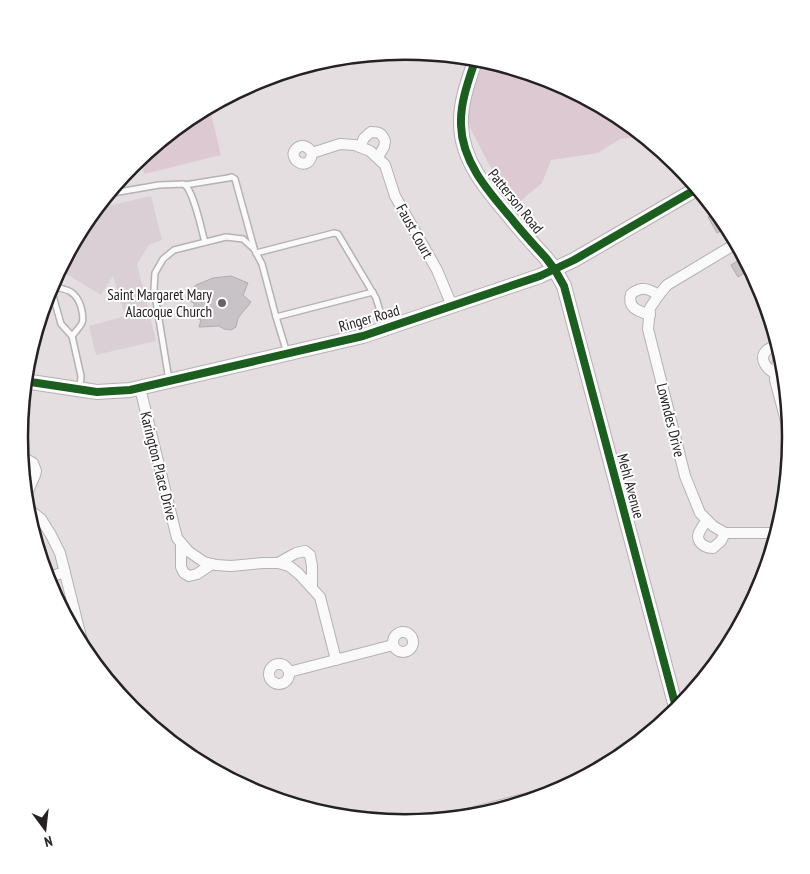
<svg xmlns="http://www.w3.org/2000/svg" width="810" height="874" font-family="'PT Sans Narrow',sans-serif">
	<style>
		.built { fill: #dbcfd6 }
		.green { fill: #dcc9d2 }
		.building { fill: #c8c3c6; stroke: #b0acae }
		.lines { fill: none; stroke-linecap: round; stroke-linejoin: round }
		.lane-casing { stroke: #b6b1b3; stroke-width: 8 }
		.street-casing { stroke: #b6b1b3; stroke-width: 12 }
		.secondary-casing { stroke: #b6b1b3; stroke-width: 16 }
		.lane { stroke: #fbfafa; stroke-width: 5 }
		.street { stroke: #fbfafa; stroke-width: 10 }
		.secondary { stroke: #fbfafa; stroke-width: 14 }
		.cycleway-casing { stroke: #fff; stroke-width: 11 }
		.cycleway { stroke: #1b5e20; stroke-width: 8 }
		.poi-dot { fill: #686366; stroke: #fff; stroke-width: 2 }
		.labels { text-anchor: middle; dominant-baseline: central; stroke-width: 4; stroke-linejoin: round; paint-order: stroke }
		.street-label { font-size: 15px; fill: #262123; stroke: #fff }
		.poi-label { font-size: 15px; fill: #262123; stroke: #fff; text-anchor: end }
		.rim { fill: none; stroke: #262123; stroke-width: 2.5 }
	</style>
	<rect width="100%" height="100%" fill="#e4dee1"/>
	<path class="built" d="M151 196 162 240 149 245 137 264 156 341 96 355 89 326 125 316 113 276 101 295 60 270 98 208Z"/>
	<g class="green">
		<path d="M481 58 553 80 620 116 644 136 620 139 598 153 551 160 542 183 512 208 469 126V104Z"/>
		<path d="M209 106 221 155 144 174 140 157 191 116Z"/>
	</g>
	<g class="building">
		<path d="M718 212 727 225 724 226 725 229 717 233 708 217Z"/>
		<path d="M744 257 751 269 738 277 731 265Z"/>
		<path d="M231 276 248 283 243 295 251 302 238 318 236 327 231 330 224 329 219 326 199 327 201 320 189 315 195 304 185 298 196 285 213 278Z"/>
	</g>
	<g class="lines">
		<g class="lane-casing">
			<g id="lane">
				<path d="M185 185 228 178 232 177 235 179 254 248"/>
				<path d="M107 194 159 185 184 184C194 191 201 229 205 242"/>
				<path d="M256 253 334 233 338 234 376 298 385 328"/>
				<path d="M50 285 61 324 72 336 81 376 80 389"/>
				<path d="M50 286C66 289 76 290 81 307 82 311 84 318 82 323 80 327 75 332 72 336"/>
				<path d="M276 317 373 292"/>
				<path d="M169 380 154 289 155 273 163 259 174 250 226 237 243 239 254 249 262 264 276 317 287 353"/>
			</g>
		</g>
		<g class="street-casing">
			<g id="street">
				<path d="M360 147 364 138 371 132C379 132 382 133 385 141L384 147 378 157"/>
				<path d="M312 153C309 147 302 143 296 149 286 159 310 174 312 153L340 144 355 145 370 151 385 165 395 196 437 270 452 306"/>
				<path d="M737 243 667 285 658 296 650 308 648 329 685 476 700 513 713 526 725 533H778"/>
				<path d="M650 315C638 311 627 308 631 294 642 286 647 288 659 295"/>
				<path d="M782 355 778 362 775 380 791 440"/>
				<path d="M776 374C768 370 757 359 767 350 770 347 775 347 779 346"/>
				<path d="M140 388 177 538 188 551 204 562 216 565 231 566 263 563H278L289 566 299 574 320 597 336 660"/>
				<path d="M21 459H26L33 463 36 471 35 475 25 498"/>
				<path d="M26 507 41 519 51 535 60 553 85 653"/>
				<path d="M707 520C704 525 699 530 698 536 698 544 706 548 713 548L721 541 725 533"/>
				<path d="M181 543V567L184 573 189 576 197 574 212 564"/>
				<path d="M278 563 296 553 305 551 310 555 312 566V587"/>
				<path d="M46 578 65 572"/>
				<circle cx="403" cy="642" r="10"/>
				<circle cx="279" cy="674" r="10"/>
				<path d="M289 672 393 645"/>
				<path d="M448 819 562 789"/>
			</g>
		</g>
		<g class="secondary-casing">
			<g id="secondary">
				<path d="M476 58C469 79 460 102 461 125 462 162 488 191 511 218 522 232 534 245 546 258L555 270 564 286 677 711"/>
				<path d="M24 381 97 392 130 390 363 336 540 276 574 260 698 188"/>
			</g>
		</g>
		<use href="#lane" class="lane"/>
		<use href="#street" class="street"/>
		<use href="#secondary" class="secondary"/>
		<g class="cycleway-casing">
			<g id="cycleway">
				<path d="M476 58C469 79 460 102 461 125 462 162 488 191 511 218 522 232 534 245 546 258L555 270 564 286 677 711"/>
				<path d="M24 381 97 392 130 390 363 336 540 276 574 260 698 188"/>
			</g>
		</g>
		<use href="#cycleway" class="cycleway"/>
	</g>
	<circle class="poi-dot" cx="222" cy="303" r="5"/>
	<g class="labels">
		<g class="street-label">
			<text transform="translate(516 201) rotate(51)">Patterson Road</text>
			<text transform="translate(415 231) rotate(61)">Faust Court</text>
			<text transform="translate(369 318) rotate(-16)">Ringer Road</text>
			<text transform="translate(671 420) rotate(76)">Lowndes Drive</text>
			<text transform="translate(159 466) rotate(76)">Karington Place Drive</text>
			<text transform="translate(631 486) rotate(75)">Mehl Avenue</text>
		</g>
		<g class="poi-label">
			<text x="212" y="294">Saint Margaret Mary<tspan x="212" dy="17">Alacoque Church</tspan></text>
		</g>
	</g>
	<path d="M0 0H810V874H0ZM28 437a377 377 0 1 1 754 0a377 377 0 1 1-754 0Z" fill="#fff" fill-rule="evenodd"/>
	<path class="rim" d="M28 437a377 377 0 1 1 754 0a377 377 0 1 1-754 0Z"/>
	<g transform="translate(45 829) rotate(165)" stroke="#ffffff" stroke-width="4" paint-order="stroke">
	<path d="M0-4L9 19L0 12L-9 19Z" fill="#262123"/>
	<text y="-8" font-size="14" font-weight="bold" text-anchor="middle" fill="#262123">N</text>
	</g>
</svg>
